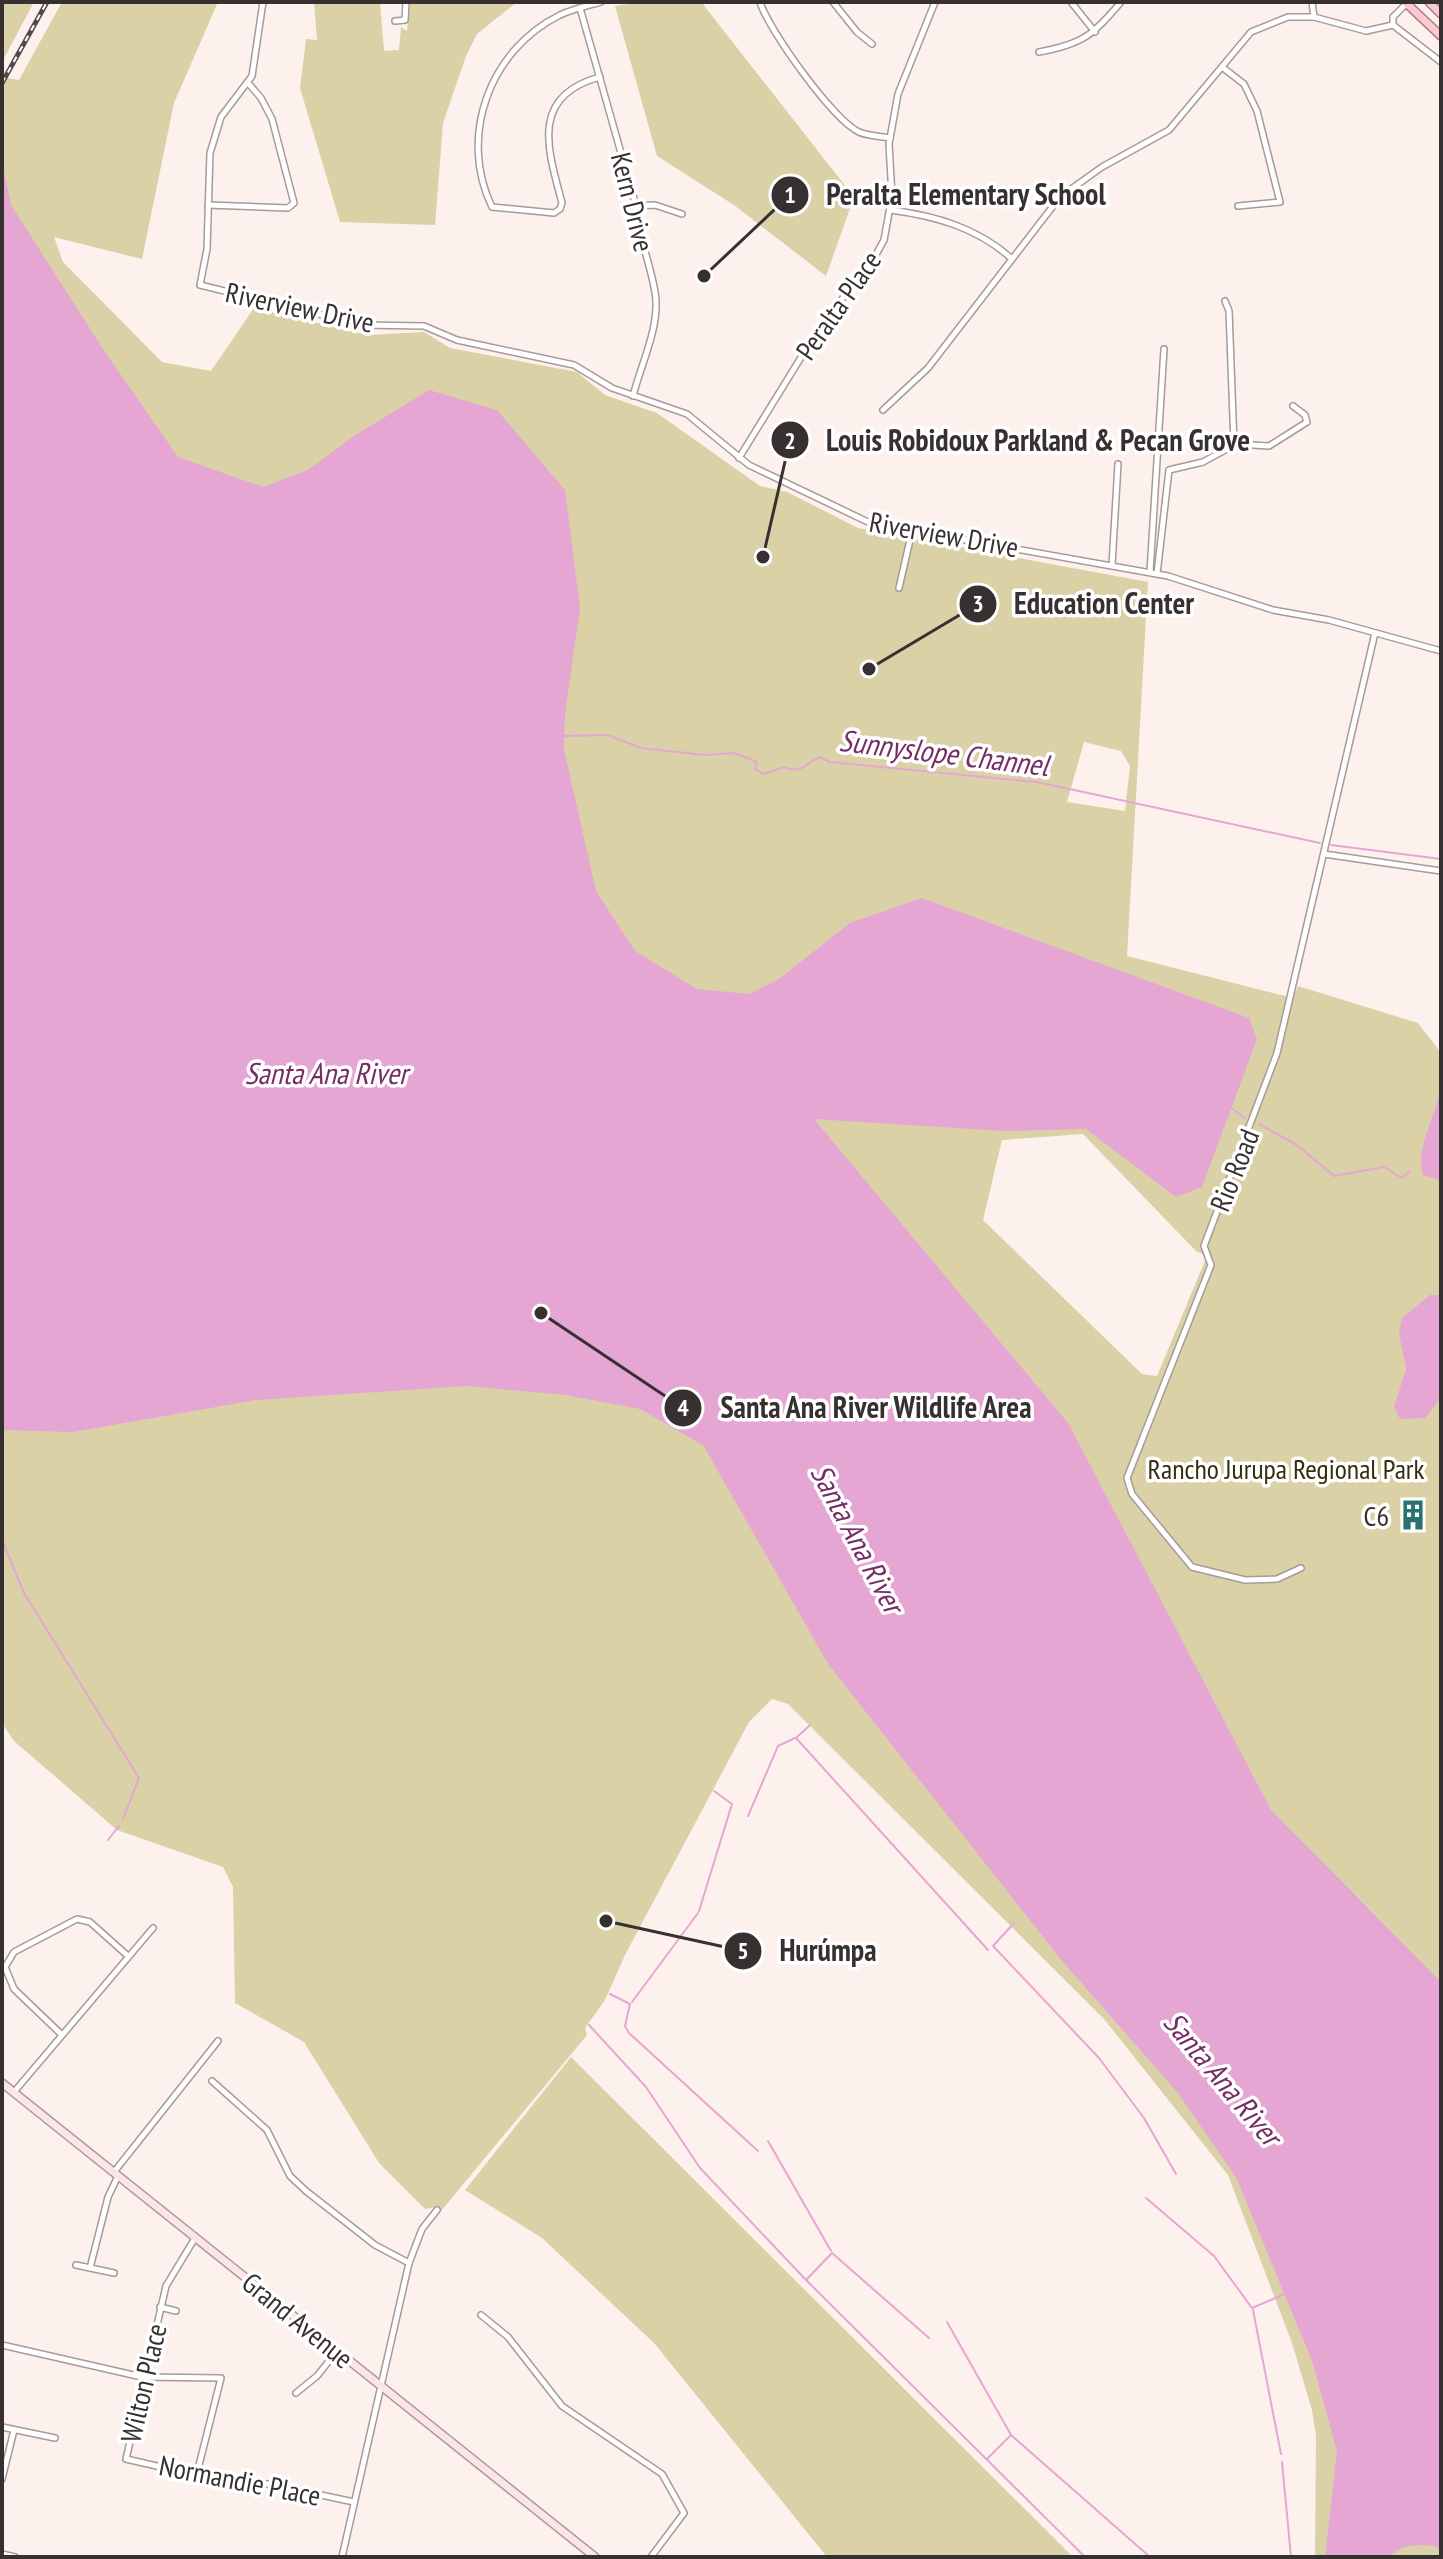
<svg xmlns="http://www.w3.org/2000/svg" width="1443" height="2559" font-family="'PT Sans Narrow',sans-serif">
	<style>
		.green { fill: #dad1a7; fill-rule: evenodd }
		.water { fill: #e6a6d4 }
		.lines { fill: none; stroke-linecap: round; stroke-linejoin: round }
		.stream { stroke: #e6a6d4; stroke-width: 2 }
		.street-casing { stroke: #a69b98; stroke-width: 8 }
		.secondary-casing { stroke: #a69b98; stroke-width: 10 }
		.primary-casing { stroke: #b37c86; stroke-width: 10 }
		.street { stroke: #fff; stroke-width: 5 }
		.secondary { stroke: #fde4e8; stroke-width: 7 }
		.primary { stroke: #fac9d2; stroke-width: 7 }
		.rail-casing { stroke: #514b4a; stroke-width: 5 }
		.rail { stroke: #fff; stroke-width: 2; stroke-dasharray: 6; stroke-linecap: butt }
		.labels { text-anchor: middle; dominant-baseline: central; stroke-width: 7; stroke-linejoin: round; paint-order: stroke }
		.street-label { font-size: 28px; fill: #363130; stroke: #fff }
		.park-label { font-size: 28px; fill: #352e0d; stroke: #fff }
		.poi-label { font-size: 28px; fill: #363130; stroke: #fff; text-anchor: end }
		.water-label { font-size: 30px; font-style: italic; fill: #762c65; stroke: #fff }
		.leader { fill: none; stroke: #363130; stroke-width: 3 }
		.callout-dot { fill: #363130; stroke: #fff; stroke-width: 3 }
		.mark-label { font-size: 24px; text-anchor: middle; font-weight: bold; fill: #fff }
		.callout-label { font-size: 30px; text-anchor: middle; font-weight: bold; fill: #363130; stroke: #fff; stroke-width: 7; stroke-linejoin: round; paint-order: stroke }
	</style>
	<rect width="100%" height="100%" fill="#fdf1ee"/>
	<g class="green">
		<path d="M2 2H34L2 62Z"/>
		<path d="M62 2H218L174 103 142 259 54 237 63 262 162 362 211 371 254 308 368 335 424 332 450 348 577 372 605 395 657 413 760 486 787 492 858 528 1148 582 1127 956 1293 998 1298 986 1418 1023 1441 1053V2557H1315L1316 2436 1312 2410 1292 2343 1228 2175 1104 2019 788 1704 772 1699 749 1722 625 1955 605 2000 585 2028 587 2035 441 2211 436 2207 425 2209 379 2163 304 2042 235 2003 233 1887 223 1867 117 1830 14 1741 2 1723V77L19 80ZM1084 742 1121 751 1130 766 1125 811 1067 802ZM1083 1134 1196 1251 1207 1256 1157 1376 1142 1374 983 1220 1002 1140Z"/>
		<path d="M314 2H380L384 51 399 50 401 27 407 31 410 2H517L477 34 466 56 443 123 435 225 340 222 300 88 306 39 317 40Z"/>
		<path d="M643 2 702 3 854 197 826 276 734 205 657 156 615 6Z"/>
		<path d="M571 2057 1073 2557H827L654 2343 542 2238 465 2190Z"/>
	</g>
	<g class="water">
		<path d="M2 162 11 205 105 352 178 457 263 487 308 470 354 436 429 390 497 410 565 490 580 608 565 714 564 749 596 891 635 951 697 989 749 994 779 979 850 923 922 898 1249 1018 1257 1039 1202 1187 1176 1197 1086 1129 1003 1131 814 1119 1068 1423 1271 1810 1441 1982V2548C1424 2543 1401 2543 1389 2557H1325L1337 2451 1312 2361 1237 2179 1178 2093 1063 1962 828 1664 703 1445 640 1409 565 1395 467 1386 256 1400 73 1432 2 1430Z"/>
		<path d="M1441 1080V1181L1423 1175C1416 1148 1432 1124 1438 1099 1440 1092 1438 1087 1441 1080Z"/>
		<path d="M1430 1295H1441V1398L1425 1418 1400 1419 1394 1407 1406 1369 1399 1333 1402 1318Z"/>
	</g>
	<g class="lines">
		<g class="stream">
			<path d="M563 736 608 735 641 748 705 755 734 753 757 762 755 769 763 774 784 767C802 775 806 762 821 757L829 762 1037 782 1320 843"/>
			<path d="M1331 845 1441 859"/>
			<path d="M1230 1107 1245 1118"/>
			<path d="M1259 1124 1297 1145 1334 1176 1384 1167 1402 1178 1410 1171"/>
			<path d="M2 1540 24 1593 139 1778 123 1819"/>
			<path d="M810 1725 796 1738 988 1950"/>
			<path d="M748 1816 778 1746 795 1738"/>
			<path d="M108 1840 119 1826"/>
			<path d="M699 1911 732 1804 714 1791"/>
			<path d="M1014 1923 993 1946 1099 2058 1144 2118 1176 2174"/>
			<path d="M610 1994 630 2004 625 2026 629 2033 758 2151"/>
			<path d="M632 2002 698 1913"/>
			<path d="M589 2025 646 2087 700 2168 806 2280 1085 2557"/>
			<path d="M768 2141 831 2251"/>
			<path d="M1146 2198 1214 2256 1252 2308 1285 2294"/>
			<path d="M806 2280 832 2253 929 2338"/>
			<path d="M1253 2310 1281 2454"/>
			<path d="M947 2322 1011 2435"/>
			<path d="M987 2459 1011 2435 1150 2557"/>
			<path d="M1282 2462 1291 2557"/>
		</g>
		<g class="street-casing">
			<g id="street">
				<path d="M263 2 252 76 221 117 210 153 207 249 200 285 363 325 424 326 457 340 574 365 612 388 687 414 749 465 870 523 1168 576 1273 610 1329 620 1441 651"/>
				<path d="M760 2C768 29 833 120 859 132 868 136 880 136 890 138"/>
				<path d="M833 2 857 32 872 44"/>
				<path d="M1071 2 1095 32"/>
				<path d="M1312 2 1314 17"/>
				<path d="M580 8 636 206C638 236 650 262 655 292 661 325 641 364 633 396"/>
				<path d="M395 21 405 20 406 2"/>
				<path d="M1393 25 1441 62"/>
				<path d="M1393 25V17L1406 4"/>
				<path d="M1039 52C1083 44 1093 35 1121 2"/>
				<path d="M1222 67 1244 84 1257 111 1280 202 1238 206"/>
				<path d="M600 77C529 96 548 150 562 203L560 209 554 213 492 207C458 137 489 50 560 15 573 9 587 6 601 2"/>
				<path d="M208 205 288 208 294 203 272 119 261 98 248 83"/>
				<path d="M636 206 655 205 682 214"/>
				<path d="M891 210C936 216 978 228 1012 259"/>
				<path d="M1225 301 1229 311 1234 445"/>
				<path d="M883 410 928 368 1060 197 1102 167 1169 130 1251 32 1288 17H1314L1366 31 1393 25"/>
				<path d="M739 458 821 325 872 262 884 240 892 196 889 144 898 94 935 2"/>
				<path d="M1112 565 1118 464"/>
				<path d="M1150 572 1164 349"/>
				<path d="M1157 574 1169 470 1203 462 1236 444 1269 446 1307 422 1305 415 1293 406"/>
				<path d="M899 588 912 531"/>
				<path d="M1324 854 1441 871"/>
				<path d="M1301 1568 1277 1579 1245 1580 1192 1567 1132 1494 1127 1478 1211 1265 1204 1246 1277 1053 1375 633"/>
				<path d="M62 2035 14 1989 5 1967 14 1952 77 1919 90 1922 128 1956"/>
				<path d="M212 2081 267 2130 290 2176 306 2191 375 2245 409 2263"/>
				<path d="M14 2092 153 1928"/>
				<path d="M114 2172 218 2041"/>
				<path d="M195 2238 166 2286 126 2459 227 2482 269 2484 354 2502"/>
				<path d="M76 2265 114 2273"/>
				<path d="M90 2268 108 2197 118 2176"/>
				<path d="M160 2307 176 2311"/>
				<path d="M481 2315 508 2337 562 2406 662 2474 684 2513 651 2557"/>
				<path d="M2 2345 142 2377 221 2378 197 2473"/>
				<path d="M296 2393 317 2376 337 2351"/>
				<path d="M2 2427 55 2438"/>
				<path d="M2 2479 14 2430"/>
				<path d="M2 2554 15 2557"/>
				<path d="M342 2557 409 2263 422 2229 437 2210"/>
			</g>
		</g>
		<g class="secondary-casing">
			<path id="secondary" d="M2 2083 595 2557"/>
		</g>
		<g class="primary-casing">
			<g id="primary">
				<path d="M1405 2 1441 36"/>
				<path d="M1429 2 1441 14"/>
			</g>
		</g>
		<use href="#street" class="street"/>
		<use href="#secondary" class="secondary"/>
		<use href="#primary" class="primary"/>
		<g class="rail-casing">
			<path id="rail" d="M2 83 47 2"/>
		</g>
		<use href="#rail" class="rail"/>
	</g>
	<defs>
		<g id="building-bare" transform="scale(2.4)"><path d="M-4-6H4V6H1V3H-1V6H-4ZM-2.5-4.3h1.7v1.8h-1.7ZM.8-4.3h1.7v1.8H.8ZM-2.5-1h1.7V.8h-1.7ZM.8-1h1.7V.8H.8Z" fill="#29726d" stroke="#fff" stroke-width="2.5" paint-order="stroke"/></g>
	</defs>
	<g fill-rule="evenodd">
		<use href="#building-bare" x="1413" y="1515"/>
	</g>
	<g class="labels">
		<g class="street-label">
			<text transform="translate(633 202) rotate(76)">Kern Drive</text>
			<text transform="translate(838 305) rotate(-55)">Peralta Place</text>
			<text transform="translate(300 307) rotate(12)">Riverview Drive</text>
			<text transform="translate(944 534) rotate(10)">Riverview Drive</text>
			<text transform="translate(1234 1170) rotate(-68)">Rio Road</text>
			<text transform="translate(298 2320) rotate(39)">Grand Avenue</text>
			<text transform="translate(143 2383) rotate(-77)">Wilton Place</text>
			<text transform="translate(240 2480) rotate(11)">Normandie Place</text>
		</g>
		<g class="park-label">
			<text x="1286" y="1468">Rancho Jurupa Regional Park</text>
		</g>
		<g class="poi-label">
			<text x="1389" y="1515">C6</text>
		</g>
		<g class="water-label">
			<text transform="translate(944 752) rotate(7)">Sunnyslope Channel</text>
			<text x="326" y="1072">Santa Ana River</text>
			<text transform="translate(858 1538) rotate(62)">Santa Ana River</text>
			<text transform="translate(1223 2078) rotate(50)">Santa Ana River</text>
		</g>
	</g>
	<path class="leader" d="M704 276L790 195M763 557L790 440M869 669L978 604M541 1313L683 1408M606 1921L743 1951"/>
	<g class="callout-dot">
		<circle cx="704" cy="276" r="8"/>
		<circle cx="763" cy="557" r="8"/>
		<circle cx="869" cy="669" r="8"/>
		<circle cx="541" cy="1313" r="8"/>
		<circle cx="606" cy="1921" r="8"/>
		<circle cx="790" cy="195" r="20"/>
		<circle cx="790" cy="440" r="20"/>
		<circle cx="978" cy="604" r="20"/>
		<circle cx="683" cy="1408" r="20"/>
		<circle cx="743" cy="1951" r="20"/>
	</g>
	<g class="mark-label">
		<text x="790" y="203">1</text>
		<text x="790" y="449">2</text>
		<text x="978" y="612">3</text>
		<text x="683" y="1416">4</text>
		<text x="743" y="1959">5</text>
	</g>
	<g class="callout-label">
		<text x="966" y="205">Peralta Elementary School</text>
		<text x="1038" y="451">Louis Robidoux Parkland &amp; Pecan Grove</text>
		<text x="1104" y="614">Education Center</text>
		<text x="876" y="1418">Santa Ana River Wildlife Area</text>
		<text x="828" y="1961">Hurúmpa</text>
	</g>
	<rect width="1443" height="2559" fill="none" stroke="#363130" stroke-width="8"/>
</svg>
